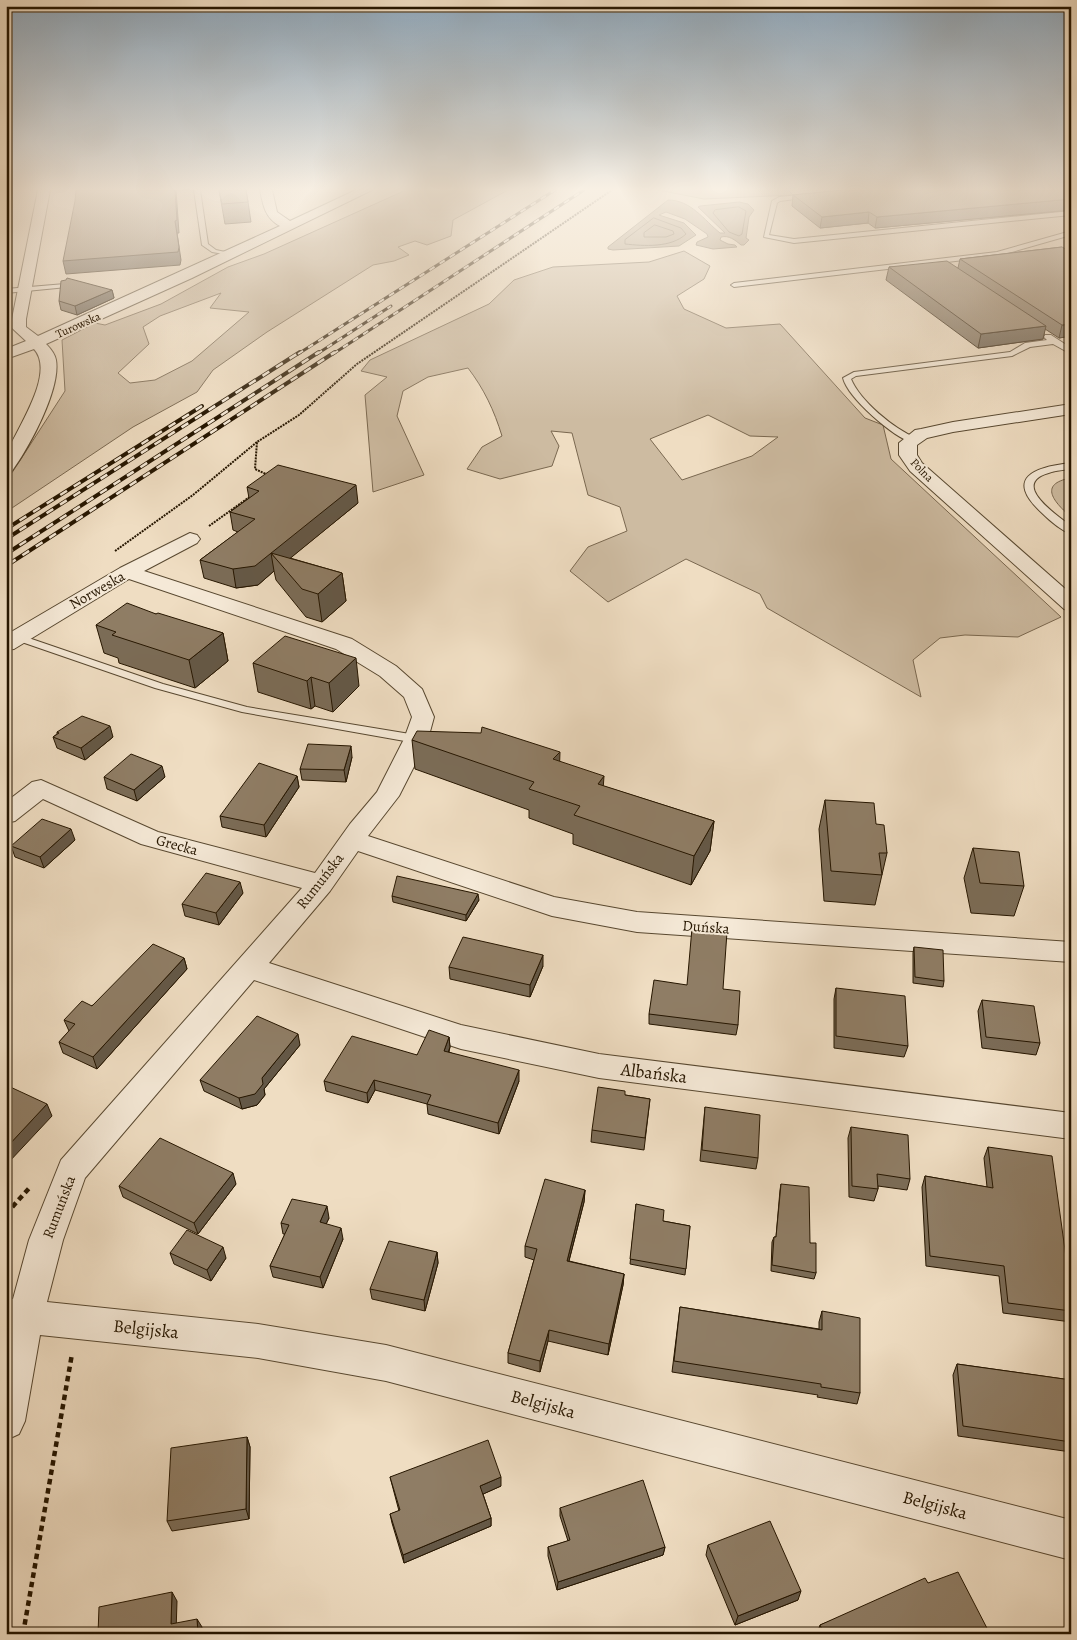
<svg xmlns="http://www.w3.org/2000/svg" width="1077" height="1640" font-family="Alegreya,serif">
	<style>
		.green { fill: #cdbba1; stroke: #7a6850; fill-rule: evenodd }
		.water { fill: #ab9980; stroke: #76654d }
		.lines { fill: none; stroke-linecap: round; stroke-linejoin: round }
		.shore { stroke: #685840; stroke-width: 1 }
		.service-casing { stroke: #584830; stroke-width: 2 }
		.minor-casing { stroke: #584830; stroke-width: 2 }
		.path-far1 { stroke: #261600; stroke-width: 2; stroke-dasharray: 2 1; stroke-linecap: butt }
		.path { stroke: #261600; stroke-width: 4.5; stroke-dasharray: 5.5 4; stroke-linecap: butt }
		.service { fill: #f5e9d7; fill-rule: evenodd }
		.minor { fill: #f5e9d7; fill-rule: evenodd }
		.rail-far2-casing { stroke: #261600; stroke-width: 3 }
		.rail-far1-casing { stroke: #261600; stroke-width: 4 }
		.rail-casing { stroke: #261600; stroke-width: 5 }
		.rail-far2 { stroke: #f5e9d7; stroke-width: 2; stroke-dasharray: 6; stroke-linecap: butt }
		.rail-far1 { stroke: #f5e9d7; stroke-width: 2.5; stroke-dasharray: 8; stroke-linecap: butt }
		.rail { stroke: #f5e9d7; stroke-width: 3; stroke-dasharray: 10; stroke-linecap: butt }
		.wall { fill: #7b6c57; stroke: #261600 }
		.shaded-wall { fill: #645847; stroke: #261600 }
		.building { fill: #8f7d65; stroke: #261600 }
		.labels { text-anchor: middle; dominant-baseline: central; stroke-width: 4; stroke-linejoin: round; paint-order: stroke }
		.far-street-label { font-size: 12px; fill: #261600; stroke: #f5e9d7 }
		.street-label { font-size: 15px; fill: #261600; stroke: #f5e9d7 }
		.near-street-label { font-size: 18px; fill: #261600; stroke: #f5e9d7 }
	</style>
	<rect width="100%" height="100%" fill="#efddc2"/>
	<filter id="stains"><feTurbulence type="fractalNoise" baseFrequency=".004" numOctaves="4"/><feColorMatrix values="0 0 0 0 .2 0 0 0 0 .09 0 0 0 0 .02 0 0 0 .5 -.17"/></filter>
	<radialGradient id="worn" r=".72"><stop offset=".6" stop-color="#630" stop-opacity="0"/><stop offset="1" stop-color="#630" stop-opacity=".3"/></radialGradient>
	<g class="green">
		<path d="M406 190H508L453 220 451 236 427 245 415 241 398 247 409 255 394 261 373 265 267 332 213 370 197 392 133 427 6 512V482L65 391 62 340 95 323 105 325 161 304 228 267 264 254ZM221 293 210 308 249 312 192 361 155 380 130 383 118 373 149 344 143 327 160 316Z"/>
		<path d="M658 190H788L793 195 704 199Z"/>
		<path d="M684 251 710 266 704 279 677 296 684 309 726 328 780 324 865 418 883 425 891 459 1061 617 1018 637 965 635 940 638 913 660 921 697 767 608 760 594 686 559 608 602 570 571 588 547 627 531 620 507 588 495 572 433 551 431 559 446 552 466 500 479 467 469 482 447 502 436C494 410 484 389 468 368L428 377 403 391 397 416 424 475 373 492 365 395 387 377 361 371 370 360 489 304 514 280 553 267 649 262ZM708 415 750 436 778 437 752 456 682 480 650 439Z"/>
		<path d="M1071 478V517C1055 503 1037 484 1071 478Z"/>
	</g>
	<path class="water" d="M668 200C691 200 704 220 720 233H725L698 207 700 206 739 202 748 204 754 210 749 217 746 238 749 240 744 245H741C735 240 729 235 721 237L720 240 728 244 735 245 737 247 713 249 696 245 697 242 708 237 707 234 685 219 666 212 659 215 684 223 696 235 679 246 613 250 608 249V247Z"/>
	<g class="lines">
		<g class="shore">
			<path d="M739 207 746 211 742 234 739 236 729 232 713 213 715 210Z"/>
			<path d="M654 218 681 228 686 234C671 248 644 246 625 244V240Z"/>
			<path d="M655 225 673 231 674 234 666 237H644V233Z"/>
		</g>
		<g class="service-casing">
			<g id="service">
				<path d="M194 190H200L208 244 216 250 230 253V255L212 252 202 245Z"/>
				<path d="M808 194 810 197 780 201 777 203 769 235 794 239 1071 211V215L794 243 764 237 772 201 779 197Z"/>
				<path d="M1071 231V235L998 256 734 287 731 285 734 283 997 252Z"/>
				<path d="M65 284 67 285V287L6 293V289Z"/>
				<path d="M1045 335H1051L1071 348V354L1053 344 1030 347 1012 356 856 376 851 379C860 401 894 429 916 438L917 440 913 443C893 437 848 398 843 378L854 372 1010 352 1025 343 1047 340 1044 337Z"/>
				<path d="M1071 463V469C1006 475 1039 503 1071 526V534C1061 530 1050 521 1042 513 1004 478 1034 467 1071 463Z"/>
				<path d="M17 634 163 684 247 707 416 735 422 739 416 743 242 712 155 688 13 639 12 637Z"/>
			</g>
		</g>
		<g class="minor-casing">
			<g id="minor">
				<path d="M38 190H50L26 319V327L38 336 280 226C265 218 263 205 260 190H272L277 212 290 221 356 190H372L192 278 46 344C50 348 55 354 56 360 61 389 29 448 12 471L6 472C6 466 5 458 7 453 17 428 56 373 34 349L6 359V349L26 341 12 328V319Z"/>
				<path d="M1071 404V414L953 432 927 438 917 445V455L922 463 1071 594V611L1064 609 910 471 899 455V443L915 430 921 429 953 422Z"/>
				<path d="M190 533 197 535 200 539 197 543 144 571 352 639 396 666 422 689 434 717 428 739 399 796 368 836 554 897 637 912 1071 942V962L637 932 552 916 358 851 330 891 269 963 461 1025 599 1054 1071 1113V1139L599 1078 461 1049 254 980 85 1178 63 1240 47 1302 258 1324 386 1345 1071 1520V1560L386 1381 258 1358 40 1335 25 1421 19 1434 6 1440V1298L13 1299 29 1240 61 1160 302 888 141 844 43 799 15 821 6 823V802L32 782 41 780 158 832 315 873 350 824 377 792 404 739 412 717 404 697 380 676 336 649 129 579 14 649 6 650V635L120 568Z"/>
			</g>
		</g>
		<g class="path-far1">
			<path d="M268 475 255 469 257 442 299 415 357 364 612 190"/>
			<path d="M209 526 251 496"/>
			<path d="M115 551 193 495 257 442"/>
		</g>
		<g class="path">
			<path d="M6 1214 31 1186"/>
			<path d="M23 1634 72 1354"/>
		</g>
		<use href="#service" class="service"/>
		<use href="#minor" class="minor"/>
		<g class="rail-far2-casing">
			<g id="rail-far2">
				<path d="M298 354 555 190"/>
				<path d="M317 354 391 306"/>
				<path d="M333 354 584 190"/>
			</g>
		</g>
		<g class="rail-far1-casing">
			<g id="rail-far1">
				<path d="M6 529 202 406"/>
				<path d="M6 539 300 352"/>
				<path d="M6 554 319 352"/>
				<path d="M9 564 335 352"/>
			</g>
		</g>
		<g class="rail-casing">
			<path id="rail" d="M6 566 11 562"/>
		</g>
		<use href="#rail-far2" class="rail-far2"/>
		<use href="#rail-far1" class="rail-far1"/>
		<use href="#rail" class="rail"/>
	</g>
	<g class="wall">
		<path d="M219 190H246L248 202 251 222 225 224Z"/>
		<path d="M1071 190V210L875 228 868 223 820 228 792 206 793 195Z"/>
		<path d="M1062 247 1071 336 1059 338 1045 329 1043 339 978 348 886 280 889 267 958 268 960 259Z"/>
		<path d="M112 290 114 298 77 315 61 310 59 301Z"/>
		<path d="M247 487 358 503 290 558 342 573 346 601 322 622 306 617 276 580 274 571 258 585 236 588 204 578 200 560 238 532 233 530 230 512 249 498Z"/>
		<path d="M156 614 223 633 228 661 195 688 119 663 118 658 104 653 96 625Z"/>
		<path d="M253 663 359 686 333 712 315 706 311 709 258 692Z"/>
		<path d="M57 732 113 737 85 760 57 748 53 737 57 734Z"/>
		<path d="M412 740 559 761 603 786 714 821 710 851 691 885 573 844V834L529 818V810L415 769Z"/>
		<path d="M352 757 346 782 302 780 300 769Z"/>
		<path d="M297 776 299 787 266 837 222 827 220 816Z"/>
		<path d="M104 777H165L137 801 107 789Z"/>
		<path d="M825 800 876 824 887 853 875 905 824 901 819 829Z"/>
		<path d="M75 840 44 868 15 857 11 846Z"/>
		<path d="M973 848 1024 886 1014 916 971 913 964 878Z"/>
		<path d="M243 893 219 925 185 916 182 904Z"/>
		<path d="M392 896 479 900 466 921 393 902Z"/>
		<path d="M914 947 944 981 943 987 913 983V953Z"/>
		<path d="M184 958 187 969 97 1069 63 1053 59 1042 69 1031 64 1020Z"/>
		<path d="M1071 962V984L1068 969Z"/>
		<path d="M543 966 530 997 450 979 449 967Z"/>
		<path d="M836 988 908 1046 904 1057 834 1048V999Z"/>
		<path d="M723 989 738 1025 736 1035 649 1024V1014Z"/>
		<path d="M982 1000 1040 1043 1036 1055 982 1048 978 1011Z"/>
		<path d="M449 1037 450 1047 449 1052 519 1081 499 1134 428 1114 427 1104 375 1090 368 1103 326 1091 324 1081 417 1055Z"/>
		<path d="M300 1045 264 1089 265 1095 257 1105 242 1109 204 1091 200 1080Z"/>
		<path d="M625 1095 650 1099 644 1150 591 1142 592 1130Z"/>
		<path d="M705 1107 758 1158 756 1169 700 1161Z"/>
		<path d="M851 1127 910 1179 907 1190 878 1186V1189L874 1201 849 1197 848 1138Z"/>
		<path d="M988 1147 1069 1279H1071V1322L1003 1313 999 1276 926 1266 922 1187 925 1176 987 1187 984 1158Z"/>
		<path d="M236 1184 198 1234 123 1197 119 1186Z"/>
		<path d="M781 1184 810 1243 816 1273 814 1279 771 1271 772 1242 774 1237H776L780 1190Z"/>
		<path d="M585 1190 584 1202 569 1261 624 1274 623 1285 608 1355 548 1341 540 1372 508 1363V1353L534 1260 525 1257V1246Z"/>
		<path d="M636 1204 663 1221 690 1226 685 1275 630 1264Z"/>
		<path d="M329 1218 326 1224 343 1239 323 1288 273 1277 270 1266 285 1234H283L281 1223Z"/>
		<path d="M437 1252 438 1263 425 1311 372 1299 370 1289Z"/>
		<path d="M170 1253 226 1258 211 1281 174 1264Z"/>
		<path d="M680 1307 819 1329V1322L822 1311 860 1393 857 1404 817 1397 818 1395 672 1372Z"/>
		<path d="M957 1364 1071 1380V1452L958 1436 953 1375Z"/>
		<path d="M247 1437 250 1447 249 1519 172 1531 167 1521Z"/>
		<path d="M390 1477 501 1486 483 1494 491 1518V1526L404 1563 392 1523 390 1514 399 1511Z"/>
		<path d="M560 1508 665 1547 663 1555 557 1590 548 1556V1547L568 1541 560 1516Z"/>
		<path d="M708 1545 798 1600 735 1625 706 1555Z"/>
		<path d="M928 1583 990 1634H817L820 1625Z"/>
	</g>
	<g class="shaded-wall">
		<path d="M175 190H176L179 233H177L181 260 180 265 66 274 63 261 175 221Z"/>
		<path d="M1071 199V210L875 228 877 217Z"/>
		<path d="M869 212 868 223 820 228 822 217Z"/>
		<path d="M112 290 114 298 77 315 75 306Z"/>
		<path d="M1071 324V336L1059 338 1062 325Z"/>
		<path d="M1046 326 1043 339 978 348 981 334Z"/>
		<path d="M356 485 358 503 282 565 271 553 274 571 258 585 236 588 233 569Z"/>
		<path d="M342 573 346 601 322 622 318 594Z"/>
		<path d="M223 633 228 661 195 688 189 660Z"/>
		<path d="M356 658 359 686 333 712 329 683Z"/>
		<path d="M311 677 315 706 311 709 307 681Z"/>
		<path d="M110 726 113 737 85 760 81 748Z"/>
		<path d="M351 746 352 757 346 782 344 770Z"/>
		<path d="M560 752 559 781 553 759Z"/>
		<path d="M162 766 165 777 137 801 134 790Z"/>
		<path d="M297 776 299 787 266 837 264 825Z"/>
		<path d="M604 776 602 805 598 784Z"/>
		<path d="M714 821 710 851 691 885 694 856Z"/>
		<path d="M71 829 75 840 44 868 40 857Z"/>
		<path d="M240 882 243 893 219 925 216 913Z"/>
		<path d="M478 894 479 900 466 921V915Z"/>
		<path d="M543 955V966L530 997V985Z"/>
		<path d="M184 958 187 969 97 1069 93 1057Z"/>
		<path d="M298 1034 300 1045 264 1089 265 1095 257 1105 242 1109 239 1098 262 1078Z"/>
		<path d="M449 1037 450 1047 445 1061 444 1051Z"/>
		<path d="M519 1070V1081L499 1134 498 1123Z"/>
		<path d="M374 1080 375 1090 368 1103 367 1093Z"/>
		<path d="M47 1104 52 1116 8 1163 6 1160V1148Z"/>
		<path d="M233 1173 236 1184 198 1234 194 1223Z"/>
		<path d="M585 1190 584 1202 566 1272 567 1261Z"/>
		<path d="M327 1206 329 1218 322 1233 320 1222Z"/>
		<path d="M341 1228 343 1239 323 1288 320 1277Z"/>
		<path d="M223 1247 226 1258 211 1281 207 1270Z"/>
		<path d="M437 1252 438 1263 425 1311 424 1300Z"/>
		<path d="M624 1274 623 1285 608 1355 609 1344Z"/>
		<path d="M549 1330 548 1341 540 1372V1361Z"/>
		<path d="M247 1437 250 1447 249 1519 246 1509Z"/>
		<path d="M501 1477V1486L481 1495 480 1486Z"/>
		<path d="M491 1518V1526L404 1563 403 1555Z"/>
		<path d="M665 1547 663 1555 557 1590 558 1582Z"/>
		<path d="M801 1591 798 1600 735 1625 738 1616Z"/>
		<path d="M172 1592 177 1601 176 1633 171 1624Z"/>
		<path d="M197 1619 202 1627V1634H198Z"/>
	</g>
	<g class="building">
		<path d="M76 190H175L177 220 175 221 179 247 178 252 63 261 75 201Z"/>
		<path d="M219 190H246L248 202 222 204Z"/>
		<path d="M841 190H1071V199L877 217 869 212 822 217 793 195Z"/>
		<path d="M1062 247 1071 252V324L1062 325 960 259Z"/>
		<path d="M947 261 1046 326 981 334 889 267Z"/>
		<path d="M67 278 112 290 75 306 59 301 61 281 66 280Z"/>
		<path d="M278 465 356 485 255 566 233 569 200 560 255 519 230 512 259 491 247 487Z"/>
		<path d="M271 553 342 573 318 594 302 589Z"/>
		<path d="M127 603 156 614 158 613 223 633 189 660 112 635 116 632 96 625Z"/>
		<path d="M285 636 356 658 329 683 311 677 307 681 253 663Z"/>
		<path d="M82 716 110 726 81 748 53 737 59 733 57 732Z"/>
		<path d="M482 727 560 752 553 759 604 776 598 784 714 821 694 856 574 815 580 806 529 789 534 782 412 740 417 731 481 733Z"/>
		<path d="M308 744 351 746 344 770 300 769Z"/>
		<path d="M131 754 162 766 134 790 104 777Z"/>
		<path d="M259 763 297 776 264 825 220 816Z"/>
		<path d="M825 800 874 803 876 824 884 825 887 853H879L882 875 831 871Z"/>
		<path d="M42 819 71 829 40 857 11 846Z"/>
		<path d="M973 848 1019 852 1024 886 980 883Z"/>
		<path d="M206 873 240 882 216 913 182 904Z"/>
		<path d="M397 876 478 894 466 915 392 896Z"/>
		<path d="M692 928 727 932 723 989 740 991 738 1025 649 1014 654 980 687 985Z"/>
		<path d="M463 937 543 955 530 985 449 967Z"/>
		<path d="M153 944 184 958 93 1057 59 1042 75 1024 64 1020 82 1001 92 1006Z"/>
		<path d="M914 947 943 950 944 981 915 977Z"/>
		<path d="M836 988 905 996 908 1046 836 1036Z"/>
		<path d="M982 1000 1034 1006 1040 1043 986 1037Z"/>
		<path d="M257 1016 298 1034 262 1078 263 1084 255 1094 239 1098 200 1080Z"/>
		<path d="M429 1030 449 1037 444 1051 519 1070 498 1123 427 1104 431 1095 374 1080 367 1093 324 1081 352 1036 417 1055Z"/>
		<path d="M6 1085 47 1104 6 1148Z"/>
		<path d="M598 1087 625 1091V1095L650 1099 645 1138 592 1130Z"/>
		<path d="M705 1107 760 1115 758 1158 702 1150Z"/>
		<path d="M851 1127 908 1135 910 1179 877 1174 878 1189 852 1186Z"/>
		<path d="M160 1138 233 1173 194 1223 119 1186Z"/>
		<path d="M988 1147 1052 1156 1069 1279H1071V1311L1008 1303 1004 1266 930 1256 925 1176 993 1188Z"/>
		<path d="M545 1179 585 1190 567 1261 624 1274 609 1344 549 1330 540 1361 508 1353 537 1249 525 1246Z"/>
		<path d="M781 1184 809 1187 810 1243H816V1273L772 1265 774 1237H776Z"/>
		<path d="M292 1199 327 1206 320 1222 341 1228 320 1277 270 1266 289 1225 281 1223Z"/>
		<path d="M636 1204 664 1210 663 1221 690 1226 686 1269 630 1259Z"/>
		<path d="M187 1230 223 1247 207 1270 170 1253Z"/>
		<path d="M389 1241 437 1252 424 1300 370 1289Z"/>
		<path d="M680 1307 822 1330V1311L860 1318V1393L821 1387V1384L674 1361Z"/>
		<path d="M957 1364 1071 1380V1442L963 1426Z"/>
		<path d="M247 1437 246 1509 167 1521 171 1448Z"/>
		<path d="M488 1440 501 1477 480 1486 491 1518 403 1555 390 1514 400 1510 390 1477Z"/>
		<path d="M643 1480 665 1547 558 1582 548 1547 570 1540 560 1508Z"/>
		<path d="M770 1521 801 1591 738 1616 708 1545Z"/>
		<path d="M958 1572 990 1634H824L820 1625 925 1578 928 1583Z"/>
		<path d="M172 1592 171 1624 197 1619 198 1634H98L99 1607Z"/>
	</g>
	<linearGradient id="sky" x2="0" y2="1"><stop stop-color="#8fa9be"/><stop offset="0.45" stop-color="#f8f0e4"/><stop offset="1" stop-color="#f8f0e4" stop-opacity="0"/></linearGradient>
	<rect width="1077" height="420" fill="url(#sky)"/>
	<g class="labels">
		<g class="far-street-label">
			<text transform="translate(78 325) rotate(-24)">Turowska</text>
			<text transform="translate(922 470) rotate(46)">Polna</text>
		</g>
		<g class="street-label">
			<text transform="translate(97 590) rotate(-30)">Norweska</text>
			<text transform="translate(177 845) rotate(15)">Grecka</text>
			<text transform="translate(320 881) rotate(-52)">Rumuńska</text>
			<text transform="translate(706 927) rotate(4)">Duńska</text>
			<text transform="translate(59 1207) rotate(-69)">Rumuńska</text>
		</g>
		<g class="near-street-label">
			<text transform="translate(654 1073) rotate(7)">Albańska</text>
			<text transform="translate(146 1329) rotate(6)">Belgijska</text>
			<text transform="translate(543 1404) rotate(15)">Belgijska</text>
			<text transform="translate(935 1505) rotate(15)">Belgijska</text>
		</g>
	</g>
	<rect width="1077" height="1640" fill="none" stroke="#efddc2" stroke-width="25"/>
	<rect x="8" y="8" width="1062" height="1625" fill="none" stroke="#261600" stroke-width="2.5"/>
	<rect x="12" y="12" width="1052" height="1615" fill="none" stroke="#261600"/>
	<rect width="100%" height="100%" filter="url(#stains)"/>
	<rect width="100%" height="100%" fill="url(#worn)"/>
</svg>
